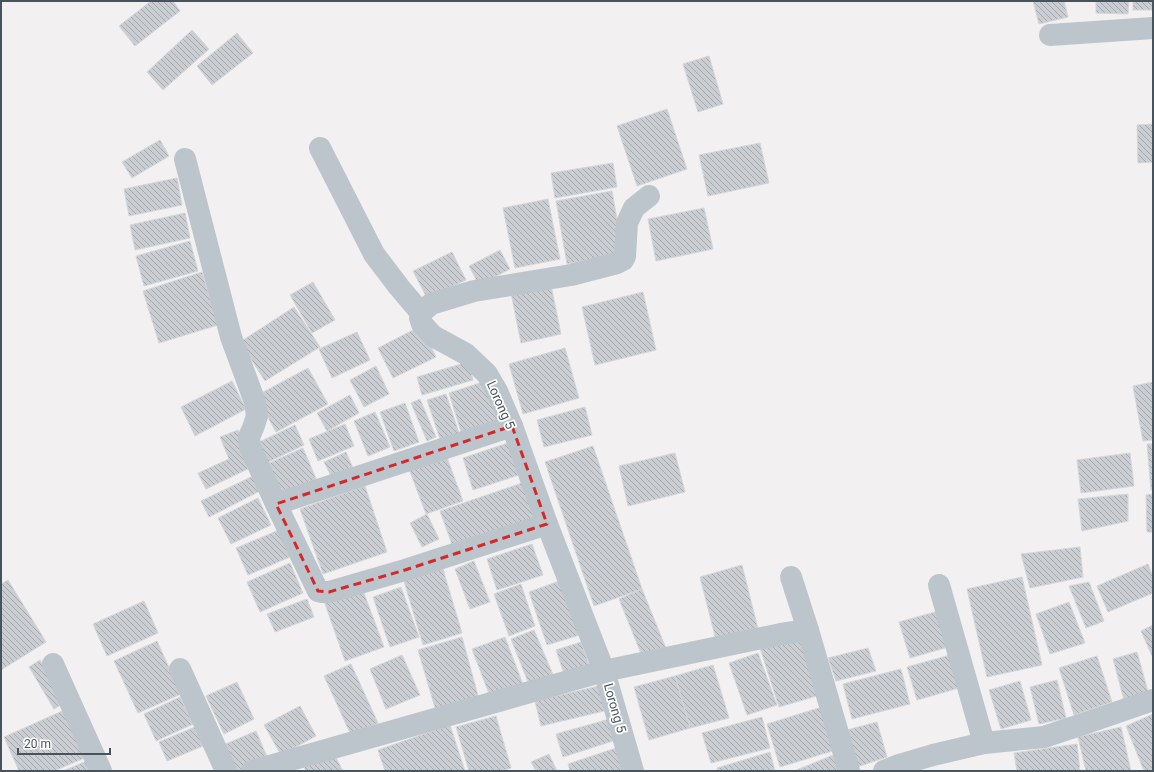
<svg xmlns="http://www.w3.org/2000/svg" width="1154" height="772" font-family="Roboto,sans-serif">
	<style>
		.building { fill: url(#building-back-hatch); stroke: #d4d6db }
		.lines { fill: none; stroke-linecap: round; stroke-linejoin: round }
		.minor { stroke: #bcc5cc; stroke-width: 22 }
		.marked { fill: none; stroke: #d62828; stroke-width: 3; stroke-dasharray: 8 5; stroke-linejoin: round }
		.labels { text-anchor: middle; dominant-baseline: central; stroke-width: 3.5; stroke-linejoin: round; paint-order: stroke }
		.street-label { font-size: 13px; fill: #48545d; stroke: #fff }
	</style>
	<defs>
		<pattern id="building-back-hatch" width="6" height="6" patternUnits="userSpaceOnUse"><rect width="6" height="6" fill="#cacdd2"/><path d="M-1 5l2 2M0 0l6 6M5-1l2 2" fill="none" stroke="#a6a9ae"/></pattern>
	</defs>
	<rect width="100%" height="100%" fill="#f2f0f0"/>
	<g class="building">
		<path d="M151 1H173L180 11 135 46 119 26Z"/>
		<path d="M1033 1H1064L1068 17 1039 24Z"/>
		<path d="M1096 1H1129L1128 14 1096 13Z"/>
		<rect x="1133" y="1" width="20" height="9"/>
		<path d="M192 30 209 49 163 90 147 72Z"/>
		<path d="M237 33 253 53 212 85 197 66Z"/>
		<path d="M709 56 723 104 698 112 683 64Z"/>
		<path d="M667 109 687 169 637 186 617 126Z"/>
		<path d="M1153 124V162L1138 163 1137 125Z"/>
		<path d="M160 140 169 156 132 178 122 162Z"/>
		<path d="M760 143 769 183 708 196 699 155Z"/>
		<path d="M613 163 617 187 555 198 551 173Z"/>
		<path d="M177 178 182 205 129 216 124 189Z"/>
		<path d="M612 191 623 253 567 264 556 201Z"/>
		<path d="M548 199 560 259 515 268 503 208Z"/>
		<path d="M704 208 713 249 656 261 648 219Z"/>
		<path d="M185 213 190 238 135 250 130 225Z"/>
		<path d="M190 241 198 271 144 286 136 256Z"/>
		<path d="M500 250 510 269 479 285 469 266Z"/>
		<path d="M452 252 466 280 427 298 413 271Z"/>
		<path d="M202 272 218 325 159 343 143 291Z"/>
		<path d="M313 282 335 320 312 333 290 295Z"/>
		<path d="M551 285 561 334 521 343 511 293Z"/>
		<path d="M643 292 656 350 595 365 582 307Z"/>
		<path d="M294 307 320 347 265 381 240 342Z"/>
		<path d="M421 326 436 357 393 378 378 348Z"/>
		<path d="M357 332 370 360 332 378 319 349Z"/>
		<path d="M565 348 579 398 523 414 509 364Z"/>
		<path d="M468 362 473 380 422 395 417 377Z"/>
		<path d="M376 366 389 394 364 407 350 380Z"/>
		<path d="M308 368 328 404 276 432 256 396Z"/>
		<path d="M232 381 246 409 195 436 181 407Z"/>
		<path d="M486 381 500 423 462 435 449 393Z"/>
		<path d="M1153 382V440L1143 441 1133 386Z"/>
		<path d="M446 394 460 436 441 442 427 400Z"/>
		<path d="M350 395 359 413 327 431 317 413Z"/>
		<path d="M420 399 436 437 427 441 411 403Z"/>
		<path d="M405 403 419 442 394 451 380 412Z"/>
		<path d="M585 407 592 435 544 447 537 420Z"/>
		<path d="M375 412 390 447 368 456 354 421Z"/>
		<path d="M345 424 354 446 318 461 309 439Z"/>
		<path d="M295 425 304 445 262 465 253 445Z"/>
		<path d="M238 430 254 466 206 489 198 473 229 459 220 437Z"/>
		<path d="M511 442 522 474 473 490 463 458Z"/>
		<path d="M1147 444H1153V490H1151Z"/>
		<path d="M593 446 642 589 594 606 545 462Z"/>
		<path d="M303 448 317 481 279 498 265 465Z"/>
		<path d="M346 452 353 468 332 478 324 462Z"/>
		<path d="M675 453 685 492 628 506 619 466Z"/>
		<path d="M1130 453 1134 486 1081 493 1077 460Z"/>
		<path d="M446 455 463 501 426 514 409 469Z"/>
		<path d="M253 476 260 491 209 517 201 501Z"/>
		<path d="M525 482 539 521 454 550 440 511Z"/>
		<path d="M365 486 387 552 323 574 300 509Z"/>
		<path d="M1128 494V521L1082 531 1078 499Z"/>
		<path d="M1153 494V532H1147L1146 495Z"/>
		<path d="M258 498 271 525 231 544 218 518Z"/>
		<path d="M427 514 439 539 422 547 410 523Z"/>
		<path d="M279 530 290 557 248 575 236 548Z"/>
		<path d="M532 544 543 575 497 590 487 559Z"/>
		<path d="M1080 547 1083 577 1030 588 1021 554Z"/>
		<path d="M474 561 490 602 470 609 455 569Z"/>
		<path d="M290 563 303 593 260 612 247 582Z"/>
		<path d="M1148 564 1153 577V593L1108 612 1097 586Z"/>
		<path d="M742 565 758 629 716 640 700 577Z"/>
		<path d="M442 566 462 633 423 645 403 578Z"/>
		<path d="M1022 577 1042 665 987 677 967 589Z"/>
		<path d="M565 579 583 634 547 645 529 592Z"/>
		<path d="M8 580 46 642 1 670V584Z"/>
		<path d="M1089 582 1104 621 1086 628 1069 586Z"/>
		<path d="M521 584 535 626 509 636 494 594Z"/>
		<path d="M361 585 384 647 345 661 323 598Z"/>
		<path d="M401 587 419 637 390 647 373 597Z"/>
		<path d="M642 589 667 651 644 661 619 599Z"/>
		<path d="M307 599 314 617 275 632 267 614Z"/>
		<path d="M144 601 158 633 107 656 93 624Z"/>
		<path d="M1069 602 1085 643 1050 654 1036 614Z"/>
		<path d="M942 610 952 646 910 658 899 622Z"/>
		<path d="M1153 625V658L1141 631Z"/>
		<path d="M534 630 554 677 530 687 511 639Z"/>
		<path d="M802 635 820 695 779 707 760 648Z"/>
		<path d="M462 637 479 699 436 711 418 650Z"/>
		<path d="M505 637 524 687 491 699 472 649Z"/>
		<path d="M157 641 181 694 138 713 114 661Z"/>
		<path d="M581 642 590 668 565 677 556 650Z"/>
		<path d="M868 648 876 671 836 681 828 658Z"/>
		<path d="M1137 652 1149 695 1124 700 1113 659Z"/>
		<path d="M758 653 777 705 747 715 729 663Z"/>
		<path d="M402 655 420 695 386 709 370 669Z"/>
		<path d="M950 655 959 688 917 700 907 667Z"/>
		<path d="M1097 656 1112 702 1074 715 1059 668Z"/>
		<path d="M40 660 66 702 54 709 29 667Z"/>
		<path d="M351 664 378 723 351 735 324 676Z"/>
		<path d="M713 665 729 718 690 728 675 676Z"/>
		<path d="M901 669 910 704 852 719 843 684Z"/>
		<path d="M675 676 690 728 649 740 634 687Z"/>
		<path d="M1057 680 1066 718 1039 724 1030 687Z"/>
		<path d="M1020 681 1031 720 1001 729 989 690Z"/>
		<path d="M237 682 254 719 224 734 206 696Z"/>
		<path d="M603 685 608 710 541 726 535 701Z"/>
		<path d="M180 697 193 724 156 741 144 714Z"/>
		<path d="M300 706 316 736 281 755 264 725Z"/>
		<path d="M825 706 839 749 780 767 767 724Z"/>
		<path d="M69 708 89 756 54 771H19L4 737Z"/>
		<path d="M1153 714V771H1144L1126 726Z"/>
		<path d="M496 716 511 768 502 771H469L456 727Z"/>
		<path d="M762 717 770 748 711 763 702 733Z"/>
		<path d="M613 718 619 739 563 757 556 734Z"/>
		<path d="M877 722 887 757 857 767 847 730Z"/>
		<path d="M450 725 465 771H385L378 750Z"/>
		<path d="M195 727 203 746 167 761 159 742Z"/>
		<path d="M1121 727 1131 771H1086L1078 737Z"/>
		<path d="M256 731 268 759 238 771H232L221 746Z"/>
		<path d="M1077 744 1080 771H1017L1014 753Z"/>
		<path d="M616 748 623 771H570L568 764Z"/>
		<path d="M333 752 343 771H306L304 767Z"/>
		<path d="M770 752 775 771H717V768Z"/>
		<path d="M838 753 845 771H794Z"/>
		<path d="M549 754 557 771H536L531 762Z"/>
		<path d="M89 760 94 771H63Z"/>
	</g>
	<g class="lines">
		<g class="minor">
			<path d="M1050 35 1153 28"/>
			<path d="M320 148 374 254 399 287 421 313"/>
			<path d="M185 159 231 337 255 402 257 416 253 428 249 437 250 447 276 504 318 591 322 592H329L405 570 547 524"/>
			<path d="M276 504 512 426"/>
			<path d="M791 577 808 630"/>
			<path d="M939 585 984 743"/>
			<path d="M53 664 101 771"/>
			<path d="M180 669 226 771"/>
			<path d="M252 771 604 671 781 634 808 630 849 771"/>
			<path d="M633 771 604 671 547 524 512 426 497 391 487 374 466 354 433 336 422 324 420 318 421 313 431 304 474 291 571 275 617 263 623 260 625 256 627 223 634 208 649 196"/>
			<path d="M884 771 899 765 933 755 984 743 1044 737 1089 722 1153 700"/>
		</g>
	</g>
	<path class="marked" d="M512 426 547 524 405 570 329 592 318 591 276 504Z"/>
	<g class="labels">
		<g class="street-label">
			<text transform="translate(501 405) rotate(66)">Lorong 5</text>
			<text transform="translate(615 708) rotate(74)">Lorong 5</text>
		</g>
	</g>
	<rect width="1154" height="772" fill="none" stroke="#48545d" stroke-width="4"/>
	<path d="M18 748v6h92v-6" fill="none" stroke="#48545d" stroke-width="2"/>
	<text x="24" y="748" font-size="12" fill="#48545d" stroke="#ffffff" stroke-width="3" paint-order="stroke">20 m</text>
</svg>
